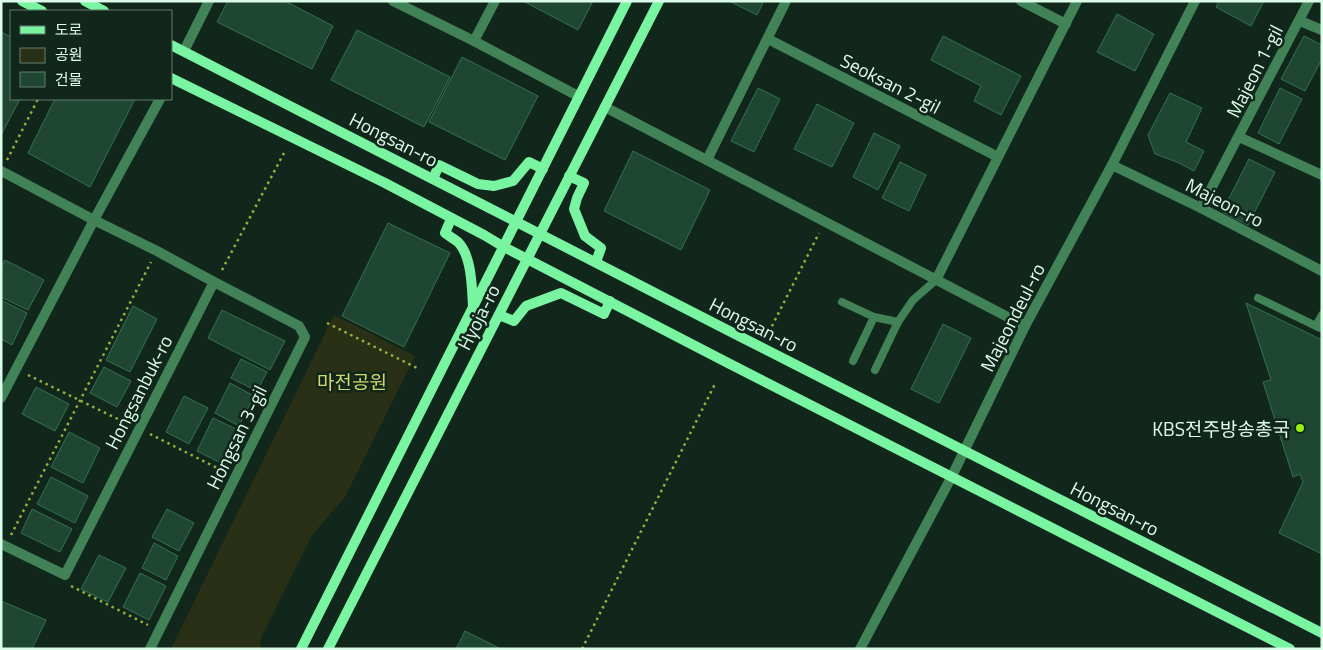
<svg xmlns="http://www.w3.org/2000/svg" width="1323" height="650" font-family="'Titillium Web','Noto Sans KR',sans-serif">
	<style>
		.green { fill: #293015 }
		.building { fill: #1f4633; stroke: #337152 }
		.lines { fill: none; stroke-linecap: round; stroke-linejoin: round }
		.path { stroke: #95b13a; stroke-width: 2.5; stroke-dasharray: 2.5 4; stroke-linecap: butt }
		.lane { stroke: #418257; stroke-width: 8 }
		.street { stroke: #418257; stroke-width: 10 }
		.secondary { stroke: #79f4a1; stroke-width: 10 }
		.poi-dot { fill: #97ed16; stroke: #12271c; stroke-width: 2 }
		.labels { text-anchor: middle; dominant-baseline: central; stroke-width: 5; stroke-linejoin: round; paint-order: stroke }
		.street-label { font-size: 19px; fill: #dbfce9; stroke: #12271c }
		.park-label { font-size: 19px; fill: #d2d76c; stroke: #12271c }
		.poi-label { font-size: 19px; fill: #dbfce9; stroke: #12271c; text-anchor: end }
	</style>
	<rect width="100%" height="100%" fill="#12271c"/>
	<path class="green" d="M334 315 415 356 345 497 312 535 261 638 260 649H171Z"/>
	<g class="building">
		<path d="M228 1H285L333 26 312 69 217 22Z"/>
		<path d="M523 1H593L578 30Z"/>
		<path d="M729 1H764L757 15Z"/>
		<path d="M1219 1H1264L1251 26 1216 7Z"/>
		<path d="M1117 14 1154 34 1135 71 1097 52Z"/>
		<path d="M357 30 450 77 424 127 331 80Z"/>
		<path d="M1 32 11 37V99H20L1 135Z"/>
		<path d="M943 36 1021 76 1001 115 974 101 981 86 931 60Z"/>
		<path d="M1304 36 1322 45V59L1305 91 1281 79Z"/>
		<path d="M462 57 538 96 505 160 429 122Z"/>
		<path d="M758 88 780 99 754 152 731 141Z"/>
		<path d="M1280 88 1302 99 1279 144 1258 133Z"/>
		<path d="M1170 93 1202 108 1186 142 1204 151 1194 171 1177 162 1155 154 1148 135Z"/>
		<path d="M55 99H135L90 187 28 153Z"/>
		<path d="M817 104 854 123 832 167 794 149Z"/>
		<path d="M874 133 900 146 878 190 853 177Z"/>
		<path d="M633 151 710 190 681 250 604 211Z"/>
		<path d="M1249 159 1275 172 1248 225 1222 212Z"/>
		<path d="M900 162 926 175 909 211 882 198Z"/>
		<path d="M388 223 450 253 404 347 342 316Z"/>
		<path d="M5 260 44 280 28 310 1 297V267Z"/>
		<path d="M1 300 27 313 12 345 1 339Z"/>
		<path d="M1246 303 1322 340V554L1279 533 1303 482 1300 474 1293 477 1263 382 1271 380Z"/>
		<path d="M133 306 157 319 130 372 106 360Z"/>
		<path d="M222 310 285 341 270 370 208 338Z"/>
		<path d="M943 324 971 338 939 403 911 389Z"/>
		<path d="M241 359 267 372 257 391 231 378Z"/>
		<path d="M104 367 131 381 117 407 90 393Z"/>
		<path d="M230 383 254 396 239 426 215 413Z"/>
		<path d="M36 387 69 404 55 431 22 414Z"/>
		<path d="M184 396 208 408 189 444 166 432Z"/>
		<path d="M213 418 238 430 221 463 197 451Z"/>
		<path d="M69 432 100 448 83 483 51 467Z"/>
		<path d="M51 477 88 496 75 523 37 504Z"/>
		<path d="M32 509 72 529 60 552 21 533Z"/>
		<path d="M167 509 194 523 179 551 152 537Z"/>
		<path d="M154 543 178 556 166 580 142 568Z"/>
		<path d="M99 555 126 568 108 602 81 589Z"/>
		<path d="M140 573 166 586 149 620 123 607Z"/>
		<path d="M1 601 46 620 32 649H1Z"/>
		<path d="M465 631 501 649H456Z"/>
	</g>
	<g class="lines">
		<g class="path">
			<path d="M7 160 38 99"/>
			<path d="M222 270 284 153"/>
			<path d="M327 323 417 368"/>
			<path d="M769 332 819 233"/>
			<path d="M28 375 128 424"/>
			<path d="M150 434 225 472"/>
			<path d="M11 535 151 262"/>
			<path d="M71 586 148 625"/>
			<path d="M582 649 716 382"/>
		</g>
		<g class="lane">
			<path d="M1258 298 1322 329"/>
			<path d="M842 302 874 317 898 322"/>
			<path d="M1316 326 1322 315"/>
			<path d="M853 361 874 317"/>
			<path d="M875 370 898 322 913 300 936 280"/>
		</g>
		<g class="street">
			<path d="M393 1 474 41 578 96"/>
			<path d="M1021 1 1066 24"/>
			<path d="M1300 21 1322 30"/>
			<path d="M768 39 998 157"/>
			<path d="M474 41 495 1"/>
			<path d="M184 51 209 1"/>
			<path d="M605 107 1025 326"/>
			<path d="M1239 137 1322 175"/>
			<path d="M707 160 786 1"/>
			<path d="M1112 165 1201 208 1322 271"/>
			<path d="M1 171 94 220 157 251 214 282 299 326 305 337 150 649"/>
			<path d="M1201 208 1309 1"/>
			<path d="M936 280 1077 1"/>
			<path d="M1 398 94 220 160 99"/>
			<path d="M1 544 65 575 214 282"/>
			<path d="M860 649 952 476 1025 326 1112 165 1195 1"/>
		</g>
		<g class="secondary">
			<path d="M22 1 42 11"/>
			<path d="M85 1 104 11"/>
			<path d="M171 45 739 336 1322 633"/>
			<path d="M171 78 385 183 484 235 504 247 728 363 1290 649"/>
			<path d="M569 176 584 183 577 198 574 209 585 236 601 248 596 262"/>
			<path d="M433 179 439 165 478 184 494 186 513 181 529 162 543 169"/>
			<path d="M451 219 445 233C449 236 454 239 458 242 472 256 472 289 473 307"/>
			<path d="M499 315 514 321 526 306 561 293 604 314 610 301"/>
			<path d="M301 649 627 1"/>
			<path d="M328 649 659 1"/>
		</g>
	</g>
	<circle class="poi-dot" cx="1300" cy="428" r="5"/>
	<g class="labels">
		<g class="street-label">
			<text transform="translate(1254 71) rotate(-63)">Majeon 1-gil</text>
			<text transform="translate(891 83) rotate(27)">Seoksan 2-gil</text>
			<text transform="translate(394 139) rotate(27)">Hongsan-ro</text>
			<text transform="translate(1225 202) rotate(27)">Majeon-ro</text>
			<text transform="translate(478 317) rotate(-63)">Hyoja-ro</text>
			<text transform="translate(1012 317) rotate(-63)">Majeondeul-ro</text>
			<text transform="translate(754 324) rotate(27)">Hongsan-ro</text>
			<text transform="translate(138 392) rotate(-63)">Hongsanbuk-ro</text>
			<text transform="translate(236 437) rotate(-64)">Hongsan 3-gil</text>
			<text transform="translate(1115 508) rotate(27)">Hongsan-ro</text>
		</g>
		<g class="park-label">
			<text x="352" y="381">마전공원</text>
		</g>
		<g class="poi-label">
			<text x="1290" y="428">KBS전주방송총국</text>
		</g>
	</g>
	<rect width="1323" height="650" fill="none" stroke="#dbfce9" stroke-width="5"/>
	<rect x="10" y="10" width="162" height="90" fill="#12271c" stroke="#627c6e"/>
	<rect x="20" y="26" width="25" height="8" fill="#79f4a1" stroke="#627c6e"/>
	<text x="55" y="35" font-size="15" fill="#dbfce9">도로</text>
	<rect x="20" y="48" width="25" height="15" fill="#293015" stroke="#627c6e"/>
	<text x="55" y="60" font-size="15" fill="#dbfce9">공원</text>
	<rect x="20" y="72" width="25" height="15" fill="#1f4633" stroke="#627c6e"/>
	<text x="55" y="85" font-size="15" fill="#dbfce9">건물</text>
</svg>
